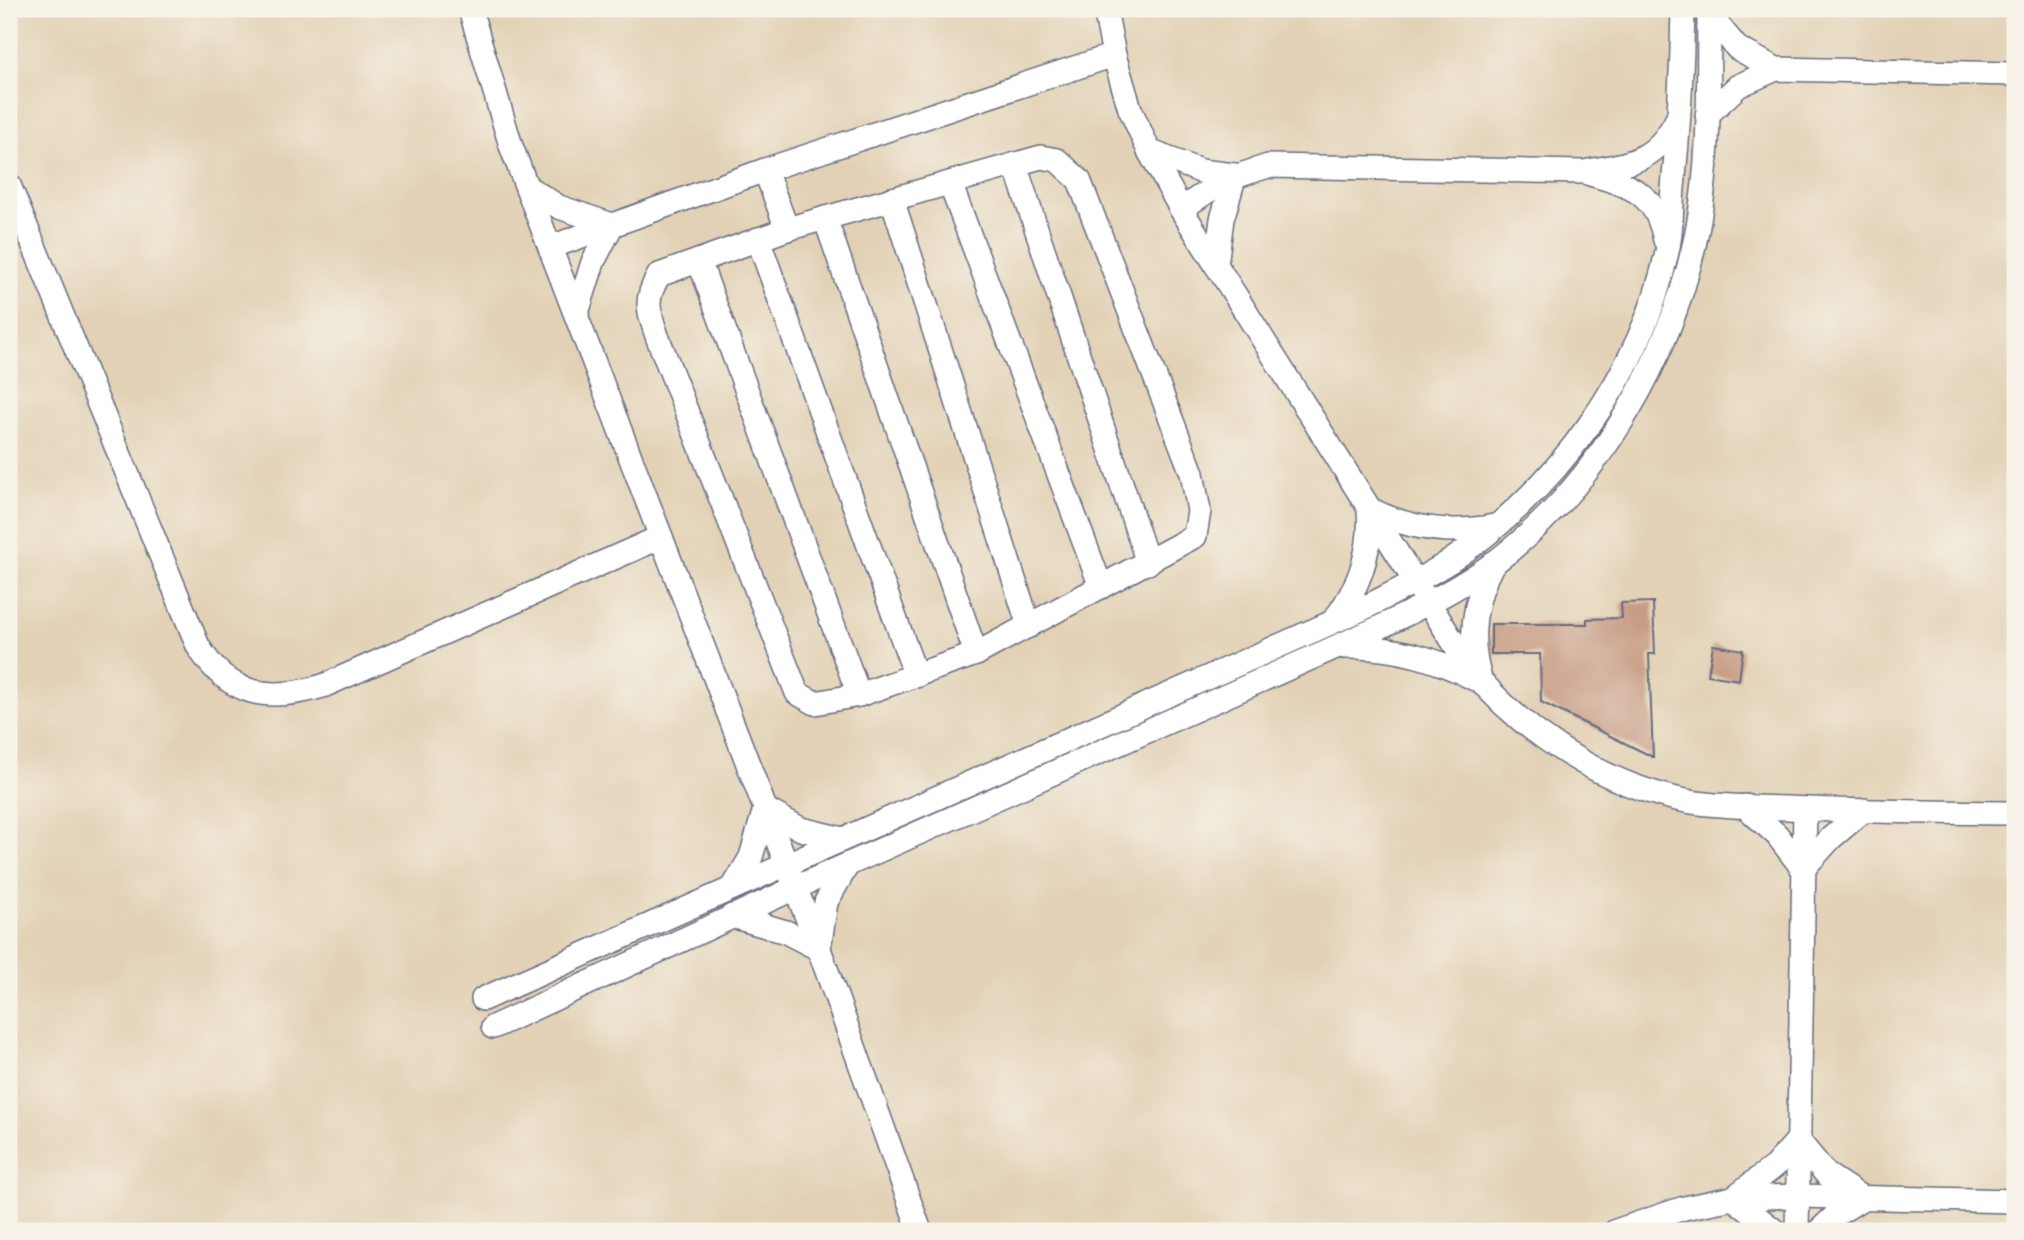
<svg xmlns="http://www.w3.org/2000/svg" width="2024" height="1240" font-family="'Shantell Sans',sans-serif">
	<style>
		.built { fill: #e2d1b6 }
		.building { fill: #c89d86 }
		.lines { fill: none; stroke-linecap: round; stroke-linejoin: round }
		.minor-casing { stroke: #676b7f; stroke-width: 26 }
		.minor { stroke: #fff; stroke-width: 23 }
	</style>
	<rect width="100%" height="100%" fill="#f7f3e8"/>
	<filter id="ink" filterUnits="userSpaceOnUse"><feTurbulence type="fractalNoise" baseFrequency=".0143" numOctaves="2"/><feDisplacementMap in="SourceGraphic" scale="14" xChannelSelector="R" yChannelSelector="G"/><feConvolveMatrix kernelMatrix="1 2 1 2 8 2 1 2 1" color-interpolation-filters="sRGB"/></filter>
	<filter id="wash" filterUnits="userSpaceOnUse"><feTurbulence type="fractalNoise" baseFrequency=".00686" numOctaves="4" result="noise"/><feDisplacementMap in="SourceGraphic" scale="28" xChannelSelector="R" yChannelSelector="G"/><feGaussianBlur stdDeviation="1.57" result="paint"/><feColorMatrix in="noise" values="0 0 0 0 0 0 0 0 0 0 0 0 0 0 0 0 0 1.4 0 .05"/><feComposite in="paint" operator="in"/></filter>
	<g filter="url(#wash)">
		<rect width="100%" height="100%" fill="#f4dabc"/>
		<rect class="built" x="9" y="9" width="2006" height="1222"/>
		<g id="blocks">
			<g class="building">
				<path d="M1653 602 1655 654H1649L1653 757 1541 702 1540 654H1491V624H1587V619L1622 618 1621 603Z"/>
				<path d="M1713 645 1743 650 1739 680 1708 675Z"/>
			</g>
		</g>
	</g>
	<g filter="url(#ink)">
		<use href="#blocks" fill-opacity="0" stroke="#676b7f" stroke-width="2"/>
		<g class="lines">
			<g class="minor-casing">
				<g id="minor">
					<path d="M470 9 511 146 819 949 920 1231"/>
					<path d="M1105 9 1114 55 1130 109 1149 151 1181 209 1469 667C1523 734 1605 786 1691 802 1722 807 1755 807 1787 808 1863 812 1939 812 2015 813"/>
					<path d="M1709 14 1737 48 1776 69"/>
					<path d="M1707 115 1738 86 1776 69 2015 74"/>
					<path d="M1149 151 1200 171 1235 175 1222 219 1216 265"/>
					<path d="M1041 157 1057 160 1079 180 1192 473 1199 511 1195 536 976 654 859 695 815 703 797 693 657 336C648 309 644 300 659 275L787 229Z"/>
					<path d="M1015 165 1148 563"/>
					<path d="M765 170 787 229"/>
					<path d="M1590 174C1632 186 1656 193 1665 240"/>
					<path d="M950 183 1101 587"/>
					<path d="M9 185 198 646C229 697 269 702 323 686L661 537"/>
					<path d="M527 187 559 207 612 225 593 262 577 313"/>
					<path d="M892 199 1029 626"/>
					<path d="M1181 209 1225 180 1268 166 1584 172C1629 163 1655 163 1677 119"/>
					<path d="M825 218 976 654"/>
					<path d="M758 239 916 676"/>
					<path d="M551 247 765 170 1114 55"/>
					<path d="M699 261 859 695"/>
					<path d="M1334 620C1360 587 1372 551 1369 509 1409 529 1450 535 1494 526"/>
					<path d="M1344 647C1391 646 1434 657 1475 679"/>
					<path d="M1479 675C1468 636 1474 599 1493 563"/>
					<path d="M1745 806 1777 835 1803 869 1831 838 1864 810"/>
					<path d="M734 886 751 857 765 809 801 829 842 839"/>
					<path d="M732 916 786 932 819 949 826 902 848 864"/>
					<path d="M483 999 1362 609C1393 593 1425 578 1455 558 1557 488 1641 374 1667 252 1672 232 1671 209 1673 188 1679 128 1682 69 1683 9"/>
					<path d="M493 1027 795 888 1374 630C1415 610 1457 590 1494 563 1600 483 1674 355 1698 226 1711 155 1708 81 1709 9"/>
					<path d="M1616 1231 1684 1208 1733 1198 1797 1196 2015 1201"/>
					<path d="M1775 1231 1733 1198 1775 1166 1798 1140 1826 1174 1861 1197"/>
					<path d="M1797 1231 1805 809"/>
					<path d="M1819 1231 1837 1214 1863 1198"/>
				</g>
			</g>
			<use href="#minor" class="minor"/>
		</g>
	</g>
	<rect width="2024" height="1240" fill="none" stroke="#f7f3e8" stroke-width="35"/>
</svg>
